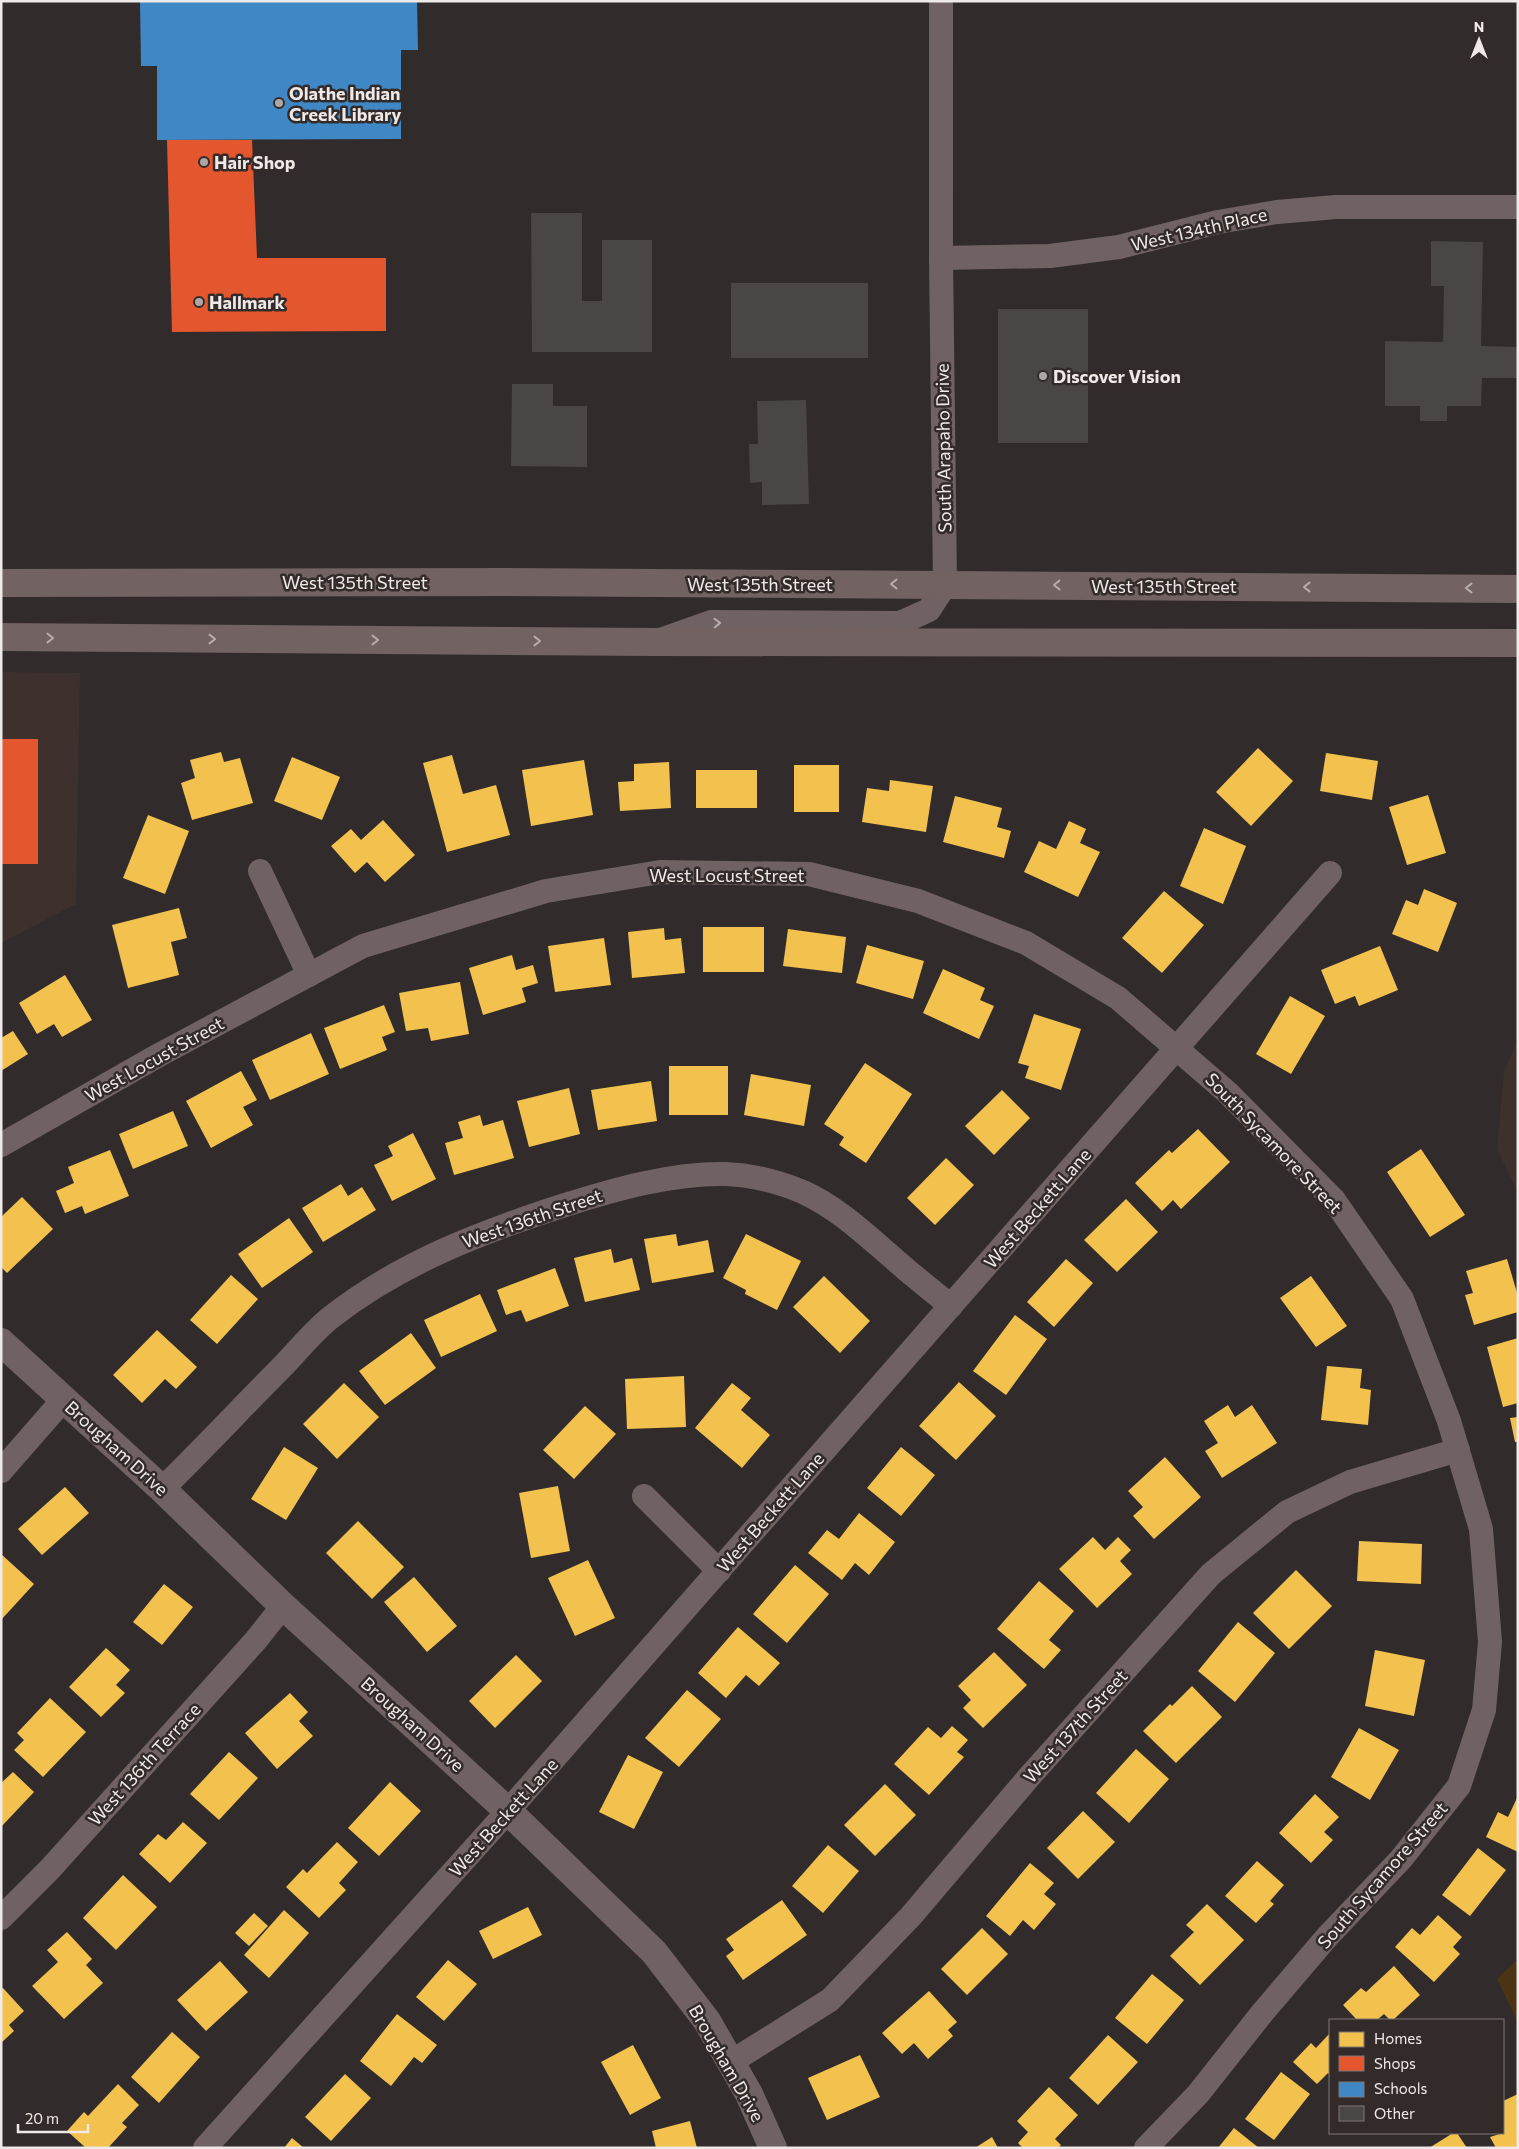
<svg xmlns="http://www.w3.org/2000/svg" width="1519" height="2149" font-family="Commissioner,sans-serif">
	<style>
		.built { fill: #3e302d }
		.green { fill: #4a3413 }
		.homes { fill: #f2c14e }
		.shops { fill: #e4572e }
		.schools { fill: #3f88c5 }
		.building { fill: #4a4645 }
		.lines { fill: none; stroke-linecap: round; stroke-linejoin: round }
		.minor { stroke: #706262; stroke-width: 24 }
		.tertiary { stroke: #706262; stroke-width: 28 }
		.primary { stroke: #726262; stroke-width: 28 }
		.oneway { stroke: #b7acab }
		.oneway2 { stroke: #b6acab }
		.poi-dot { fill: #aca7a5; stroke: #332b29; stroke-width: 2 }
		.labels { text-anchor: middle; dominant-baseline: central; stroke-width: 5; stroke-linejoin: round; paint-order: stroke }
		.poi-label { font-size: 18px; font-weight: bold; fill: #efe9e7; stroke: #332b29; text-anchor: start }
		.street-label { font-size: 18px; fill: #efe9e7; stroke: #332b29 }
	</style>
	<rect width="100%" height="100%" fill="#312c2b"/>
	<g class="built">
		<path d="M1 672 80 673 76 904 1 943Z"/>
		<path d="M1518 1039V1193L1497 1149 1504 1072Z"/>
	</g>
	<path class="green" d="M1518 1959V2022L1497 1979Z"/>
	<g class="homes">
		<path d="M1258 748 1293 781 1251 826 1216 792Z"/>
		<path d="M221 752 224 762 240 758 253 803 192 820 181 783 195 778 190 760Z"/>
		<path d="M1326 753 1378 761 1372 800 1320 791Z"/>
		<path d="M452 755 463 794 496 785 510 835 447 852 423 763Z"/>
		<path d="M292 757 340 777 322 820 274 801Z"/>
		<path d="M584 760 593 815 531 826 522 770Z"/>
		<path d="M669 762 671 808 620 811 618 782 634 781V764Z"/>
		<rect x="794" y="765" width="45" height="47"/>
		<rect x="696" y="770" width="61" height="38"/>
		<path d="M890 780 933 786 926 832 862 822 867 788 889 791Z"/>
		<path d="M1428 795 1446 853 1407 865 1389 807Z"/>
		<path d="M955 796 1002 808 997 827 1011 831 1004 858 943 842Z"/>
		<path d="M148 815 189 831 165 894 123 878Z"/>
		<path d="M383 820 415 855 385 882 367 862 355 873 331 846 351 829 361 840Z"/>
		<path d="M1069 821 1086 829 1080 843 1100 852 1078 897 1024 872 1039 841 1056 849Z"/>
		<path d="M1204 828 1246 846 1223 904 1180 886Z"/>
		<path d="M1424 889 1457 903 1438 952 1392 934 1406 900 1418 905Z"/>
		<path d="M1164 891 1204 925 1162 973 1122 938Z"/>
		<path d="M179 908 187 938 171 942 179 975 128 988 112 925Z"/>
		<rect x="703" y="927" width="61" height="45"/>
		<path d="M664 928 665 940 681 938 685 973 632 978 628 932Z"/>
		<path d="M788 929 846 937 842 973 783 966Z"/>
		<path d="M604 938 611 985 555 992 548 946Z"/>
		<path d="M867 945 924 961 913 999 856 983Z"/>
		<path d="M1380 946 1398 990 1359 1006 1355 996 1335 1004 1321 970Z"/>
		<path d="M512 955 516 970 533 965 538 983 522 988 526 1002 483 1015 469 968Z"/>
		<path d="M943 969 985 988 980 1000 994 1006 979 1039 923 1013Z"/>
		<path d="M65 975 92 1020 62 1037 54 1024 37 1034 19 1003Z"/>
		<path d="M460 982 469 1034 431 1041 428 1028 406 1031 399 993Z"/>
		<path d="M1290 996 1325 1016 1291 1074 1256 1054Z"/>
		<path d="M384 1005 395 1032 382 1037 387 1050 340 1069 324 1028Z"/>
		<path d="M1034 1014 1081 1029 1061 1090 1025 1078 1029 1066 1018 1063Z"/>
		<path d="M13 1031 28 1054 1 1071V1038Z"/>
		<path d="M311 1033 329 1074 270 1100 252 1060Z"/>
		<path d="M865 1063 912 1094 866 1163 839 1145 844 1137 824 1124Z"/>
		<rect x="669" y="1066" width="59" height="49"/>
		<path d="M241 1071 257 1100 243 1107 253 1125 211 1148 186 1101Z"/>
		<path d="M751 1074 811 1085 804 1126 744 1115Z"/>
		<path d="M651 1081 657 1121 598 1130 591 1090Z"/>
		<path d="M569 1088 580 1134 529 1147 517 1101Z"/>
		<path d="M1002 1090 1030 1118 994 1155 965 1126Z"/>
		<path d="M173 1111 188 1146 133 1169 119 1134Z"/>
		<path d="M480 1115 483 1126 503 1120 514 1158 454 1175 445 1143 463 1138 458 1122Z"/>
		<path d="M1198 1129 1230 1162 1181 1209 1173 1200 1162 1211 1135 1183 1169 1150 1172 1153Z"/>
		<path d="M413 1133 436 1179 392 1201 374 1165 393 1156 388 1146Z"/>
		<path d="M1421 1149 1465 1215 1430 1237 1387 1172Z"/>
		<path d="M110 1150 129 1196 85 1214 82 1206 65 1213 56 1191 74 1183 68 1167Z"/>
		<path d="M946 1158 974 1185 935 1225 907 1198Z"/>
		<path d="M341 1184 348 1196 362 1187 376 1210 323 1242 302 1208Z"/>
		<path d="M22 1197 53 1229 7 1273 1 1267V1217Z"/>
		<path d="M1126 1199 1158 1232 1117 1272 1084 1240Z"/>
		<path d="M289 1218 313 1252 262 1288 238 1254Z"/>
		<path d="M676 1234 678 1246 708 1240 714 1272 652 1283 644 1239Z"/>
		<path d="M746 1234 801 1261 777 1310 745 1294 746 1290 723 1278Z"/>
		<path d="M611 1249 614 1263 632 1258 640 1290 585 1302 574 1258Z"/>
		<path d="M1066 1259 1093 1283 1054 1327 1027 1302Z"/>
		<path d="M1507 1259 1518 1296V1312L1474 1325 1465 1295 1473 1293 1466 1271Z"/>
		<path d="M555 1268 569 1306 526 1322 521 1310 506 1315 497 1290Z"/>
		<path d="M231 1275 258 1299 217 1344 190 1320Z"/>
		<path d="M824 1276 870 1321 840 1353 793 1307Z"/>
		<path d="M1311 1276 1347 1326 1316 1347 1280 1298Z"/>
		<path d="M480 1294 497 1331 441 1357 424 1320Z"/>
		<path d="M1015 1315 1047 1339 1006 1395 973 1371Z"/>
		<path d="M157 1330 197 1367 176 1389 165 1379 142 1403 113 1375Z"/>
		<path d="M411 1333 436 1368 385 1405 359 1371Z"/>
		<path d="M1518 1338V1403L1503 1407 1487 1347Z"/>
		<path d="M1327 1366 1362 1369 1360 1388 1371 1390 1368 1425 1321 1420Z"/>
		<path d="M684 1376 686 1427 627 1429 625 1379Z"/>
		<path d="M959 1382 996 1416 956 1460 919 1426Z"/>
		<path d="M344 1383 379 1417 337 1459 303 1424Z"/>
		<path d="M732 1383 751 1398 741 1410 770 1435 742 1468 695 1428Z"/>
		<path d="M1228 1405 1235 1417 1252 1405 1277 1443 1222 1478 1205 1451 1218 1443 1204 1421Z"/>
		<path d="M585 1406 616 1434 574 1479 543 1450Z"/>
		<path d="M1518 1417V1442H1515L1510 1418Z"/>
		<path d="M284 1447 318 1468 286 1520 251 1499Z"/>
		<path d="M901 1447 935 1475 901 1516 867 1488Z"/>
		<path d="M1165 1457 1201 1497 1154 1539 1133 1516 1143 1507 1128 1491Z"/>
		<path d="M558 1486 570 1551 531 1558 519 1493Z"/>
		<path d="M65 1487 89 1513 42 1555 18 1529Z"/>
		<path d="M859 1513 895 1542 869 1575 855 1563 842 1580 808 1553 827 1530 839 1539Z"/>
		<path d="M358 1521 404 1567 372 1599 326 1553Z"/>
		<path d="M1093 1537 1105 1550 1118 1537 1131 1550 1120 1561 1132 1574 1097 1608 1059 1569Z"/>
		<path d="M1359 1541 1422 1544 1421 1584 1357 1581Z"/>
		<path d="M1 1554 34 1584 1 1620Z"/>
		<path d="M588 1560 615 1618 575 1636 548 1578Z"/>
		<path d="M795 1565 829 1594 787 1643 753 1614Z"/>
		<path d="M1296 1570 1332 1606 1289 1649 1253 1613Z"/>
		<path d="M414 1577 457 1626 427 1652 384 1602Z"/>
		<path d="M1039 1581 1074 1611 1049 1640 1061 1650 1044 1669 997 1629Z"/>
		<path d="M164 1584 193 1607 162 1645 133 1622Z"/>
		<path d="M1238 1622 1275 1653 1235 1702 1198 1671Z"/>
		<path d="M738 1627 780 1663 759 1686 746 1675 726 1698 698 1673Z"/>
		<path d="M106 1648 130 1670 116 1685 125 1693 101 1717 69 1687Z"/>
		<path d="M1375 1650 1425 1660 1414 1716 1365 1706Z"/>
		<path d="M994 1652 1027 1685 983 1728 963 1708 971 1700 958 1686Z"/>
		<path d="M516 1655 542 1681 495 1728 469 1701Z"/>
		<path d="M1192 1686 1222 1717 1176 1763 1143 1731 1170 1704 1172 1706Z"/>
		<path d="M687 1690 721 1719 679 1767 645 1738Z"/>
		<path d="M290 1693 308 1712 299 1721 313 1736 277 1769 245 1733Z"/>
		<path d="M50 1698 86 1732 43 1777 14 1750 24 1740 17 1733Z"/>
		<path d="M952 1726 968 1740 957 1752 964 1757 929 1795 894 1764 928 1727 941 1738Z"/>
		<path d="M1359 1728 1399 1750 1370 1800 1331 1777Z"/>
		<path d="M1136 1749 1169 1779 1129 1823 1096 1793Z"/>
		<path d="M229 1752 258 1778 219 1820 190 1794Z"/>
		<path d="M628 1755 663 1772 634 1829 599 1812Z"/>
		<path d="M13 1772 34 1792 1 1827V1783Z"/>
		<path d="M390 1782 421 1811 379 1856 348 1828Z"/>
		<path d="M885 1784 916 1815 875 1856 844 1825Z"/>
		<path d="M1315 1794 1339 1817 1324 1832 1333 1840 1311 1863 1279 1833Z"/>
		<path d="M1518 1796V1852L1486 1837 1498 1812 1508 1817Z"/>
		<path d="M1083 1811 1115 1842 1078 1879 1047 1848Z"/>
		<path d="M183 1822 207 1843 170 1883 139 1854 158 1834 166 1840Z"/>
		<path d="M337 1842 358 1862 339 1883 346 1890 319 1918 286 1887 303 1869 307 1873Z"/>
		<path d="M828 1845 859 1871 823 1913 792 1886Z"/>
		<path d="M1478 1848 1506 1870 1470 1916 1442 1895Z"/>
		<path d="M1257 1861 1284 1885 1270 1901 1274 1904 1256 1923 1225 1896Z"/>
		<path d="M1030 1863 1054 1883 1044 1894 1056 1904 1034 1930 1023 1920 1010 1936 986 1916Z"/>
		<path d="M123 1875 157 1907 116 1950 83 1918Z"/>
		<path d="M782 1900 807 1935 743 1980 726 1956 734 1950 726 1939Z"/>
		<path d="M1207 1904 1244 1940 1200 1985 1170 1956 1194 1932 1186 1925Z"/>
		<path d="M528 1907 542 1935 493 1959 479 1931Z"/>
		<path d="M284 1910 309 1933 269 1978 244 1955Z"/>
		<path d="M254 1913 268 1926 249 1946 235 1933Z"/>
		<path d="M1438 1915 1462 1937 1453 1947 1460 1954 1434 1982 1395 1947 1412 1928 1420 1935Z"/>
		<path d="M982 1928 1008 1954 967 1995 941 1969Z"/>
		<path d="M67 1932 92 1959 86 1965 103 1983 64 2019 32 1986 58 1962 47 1950Z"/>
		<path d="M448 1960 477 1984 444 2021 416 1997Z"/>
		<path d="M220 1961 248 1992 206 2031 177 2000Z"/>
		<path d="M1394 1966 1420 1995 1393 2020H1390L1384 2014 1377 2020H1357L1343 2005 1361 1988 1366 1992Z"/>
		<path d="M1152 1974 1184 2000 1147 2044 1115 2018Z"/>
		<path d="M3 1988 24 2011 9 2025 14 2031 1 2043V1989Z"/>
		<path d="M929 1991 957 2022 948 2030 953 2036 928 2059 914 2043 902 2054 882 2033Z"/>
		<path d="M397 2014 437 2045 422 2063 414 2057 391 2086 360 2061Z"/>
		<path d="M172 2032 200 2057 159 2103 131 2077Z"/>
		<path d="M1330 2033V2075L1328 2073 1317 2084 1293 2062 1311 2043 1316 2048Z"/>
		<path d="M1108 2035 1138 2062 1098 2105 1069 2078Z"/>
		<path d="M633 2045 661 2098 630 2115 601 2062Z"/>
		<path d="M860 2055 880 2097 827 2120 808 2078Z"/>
		<path d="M1281 2072 1310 2094 1274 2140 1245 2119Z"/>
		<path d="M345 2074 371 2098 331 2141 305 2117Z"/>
		<path d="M118 2084 139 2105 122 2123 127 2127 108 2148H86L67 2131 84 2112 88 2116Z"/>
		<path d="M1049 2087 1078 2115 1055 2139 1061 2145 1058 2148H1023L1018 2143 1028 2132 1017 2121Z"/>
		<path d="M1518 2094V2148H1496L1490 2137 1503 2133V2101Z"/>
		<path d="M690 2121 697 2148H656L652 2131Z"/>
		<path d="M1234 2128 1259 2148H1218Z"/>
		<path d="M1453 2133H1457L1467 2148H1429Z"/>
		<path d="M992 2137 998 2148H975Z"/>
		<path d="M292 2138 304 2148H284Z"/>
	</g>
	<g class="shops">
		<path d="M167 140H252L257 258H386V331L172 332Z"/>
		<rect x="1" y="739" width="37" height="125"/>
	</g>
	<path class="schools" d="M140 1H417L418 50H401V139L157 140V66H141Z"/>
	<g class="building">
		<path d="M531 213H582V301H602V240H652V352H532Z"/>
		<path d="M1431 241 1483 242 1481 346 1518 347V378H1482L1481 406H1447V421H1420V406H1385V341L1443 342 1444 286H1431Z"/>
		<rect x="731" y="283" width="137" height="75"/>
		<rect x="998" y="309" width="90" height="134"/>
		<path d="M512 384H553V406H587V467L511 466Z"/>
		<path d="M806 400 809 504 762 505V482L750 483 749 444H758L757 401Z"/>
	</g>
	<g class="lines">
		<g class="minor">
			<path d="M941 258 1050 256 1119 247 1218 222 1277 212 1336 207H1518"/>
			<path d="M663 639 711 622 900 623 929 610 945 585 941 258V1"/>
			<path d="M260 871 309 975"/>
			<path d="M1 1145 159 1055 363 946 546 891 660 872 809 874 918 901 1026 943 1118 998 1228 1093 1334 1200 1402 1299 1449 1421 1481 1529 1490 1642 1484 1710 1459 1786 1401 1859 1327 1937 1263 2012 1198 2094 1146 2148"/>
			<path d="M1 1471 63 1400"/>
			<path d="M162 1489C204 1448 243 1406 284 1365 299 1349 313 1332 330 1318 400 1263 481 1232 565 1205 616 1189 672 1173 726 1174 751 1175 779 1182 803 1192 838 1208 865 1234 893 1258 912 1275 931 1290 951 1306"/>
			<path d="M644 1496 719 1571"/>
			<path d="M1 1918 50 1869 256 1640 283 1606"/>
			<path d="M731 2062 830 2000 911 1916 1029 1777 1211 1574 1287 1512 1350 1482 1458 1450"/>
			<path d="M205 2148 508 1811 1330 873"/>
		</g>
		<path class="tertiary" d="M1 1342 162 1489 283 1606 508 1811 654 1952 707 2021 749 2094 773 2148"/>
		<g class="primary">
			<path d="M1 583 508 582 1518 589"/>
			<path d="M1 637 654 642 1518 643"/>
		</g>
	</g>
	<defs><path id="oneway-chevron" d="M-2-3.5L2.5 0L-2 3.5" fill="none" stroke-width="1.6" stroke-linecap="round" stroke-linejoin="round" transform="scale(1.25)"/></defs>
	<g class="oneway">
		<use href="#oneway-chevron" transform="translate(894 584) rotate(-180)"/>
		<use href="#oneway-chevron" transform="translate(1057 585) rotate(-180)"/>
		<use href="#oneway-chevron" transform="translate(1307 587) rotate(-180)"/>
		<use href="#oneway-chevron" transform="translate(1469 588) rotate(-180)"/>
		<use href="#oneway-chevron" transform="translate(50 638)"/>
		<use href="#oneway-chevron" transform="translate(212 639)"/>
		<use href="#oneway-chevron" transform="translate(375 640)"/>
		<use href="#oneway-chevron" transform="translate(537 641)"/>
	</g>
	<use class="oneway2" href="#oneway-chevron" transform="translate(717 623) rotate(-2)"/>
	<g class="poi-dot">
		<circle cx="279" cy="103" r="5"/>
		<circle cx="204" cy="162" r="5"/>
		<circle cx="199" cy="302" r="5"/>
		<circle cx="1043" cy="376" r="5"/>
	</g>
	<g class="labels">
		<g class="poi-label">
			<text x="289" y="93">Olathe Indian<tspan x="289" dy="21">Creek Library</tspan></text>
			<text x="214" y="162">Hair Shop</text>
			<text x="209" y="302">Hallmark</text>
			<text x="1053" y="376">Discover Vision</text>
		</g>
		<g class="street-label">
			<text transform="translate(1199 229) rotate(-13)">West 134th Place</text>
			<text transform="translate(943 448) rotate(-91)">South Arapaho Drive</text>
			<text x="355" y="582">West 135th Street</text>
			<text x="760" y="584">West 135th Street</text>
			<text x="1164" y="586">West 135th Street</text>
			<text x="727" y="875">West Locust Street</text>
			<text transform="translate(154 1059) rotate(-29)">West Locust Street</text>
			<text transform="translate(1274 1143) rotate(46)">South Sycamore Street</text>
			<text transform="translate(1037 1208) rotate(-49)">West Beckett Lane</text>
			<text transform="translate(532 1218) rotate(-19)">West 136th Street</text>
			<text transform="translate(117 1448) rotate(42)">Brougham Drive</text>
			<text transform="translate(770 1512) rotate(-49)">West Beckett Lane</text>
			<text transform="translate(413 1724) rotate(42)">Brougham Drive</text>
			<text transform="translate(1075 1726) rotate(-48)">West 137th Street</text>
			<text transform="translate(144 1764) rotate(-48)">West 136th Terrace</text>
			<text transform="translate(503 1817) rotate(-48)">West Beckett Lane</text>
			<text transform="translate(1382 1875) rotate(-49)">South Sycamore Street</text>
			<text transform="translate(727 2063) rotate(60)">Brougham Drive</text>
		</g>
	</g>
	<rect width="1519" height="2149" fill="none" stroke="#efe9e7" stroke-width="5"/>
	<rect x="1329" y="2019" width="175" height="115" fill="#332b29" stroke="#7e7775"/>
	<rect x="1339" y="2032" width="25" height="15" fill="#f2c14e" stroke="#7e7775"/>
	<text x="1374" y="2044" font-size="15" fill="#efe9e7">Homes</text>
	<rect x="1339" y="2056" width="25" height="15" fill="#e4572e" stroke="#7e7775"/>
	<text x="1374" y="2069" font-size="15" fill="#efe9e7">Shops</text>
	<rect x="1339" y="2082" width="25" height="15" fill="#3f88c5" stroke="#7e7775"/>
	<text x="1374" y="2094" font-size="15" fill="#efe9e7">Schools</text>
	<rect x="1339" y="2106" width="25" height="15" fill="#4a4645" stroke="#7e7775"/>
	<text x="1374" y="2119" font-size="15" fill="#efe9e7">Other</text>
	<g transform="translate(1479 40)" stroke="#332b29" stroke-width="4" paint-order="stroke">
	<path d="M0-4L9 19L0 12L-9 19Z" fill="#efe9e7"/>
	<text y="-8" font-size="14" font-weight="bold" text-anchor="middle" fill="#efe9e7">N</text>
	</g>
	<path d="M18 2124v8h70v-8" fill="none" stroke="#efe9e7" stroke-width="2.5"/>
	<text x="25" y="2124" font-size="15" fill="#efe9e7" stroke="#332b29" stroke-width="4" paint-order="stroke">20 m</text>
</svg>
